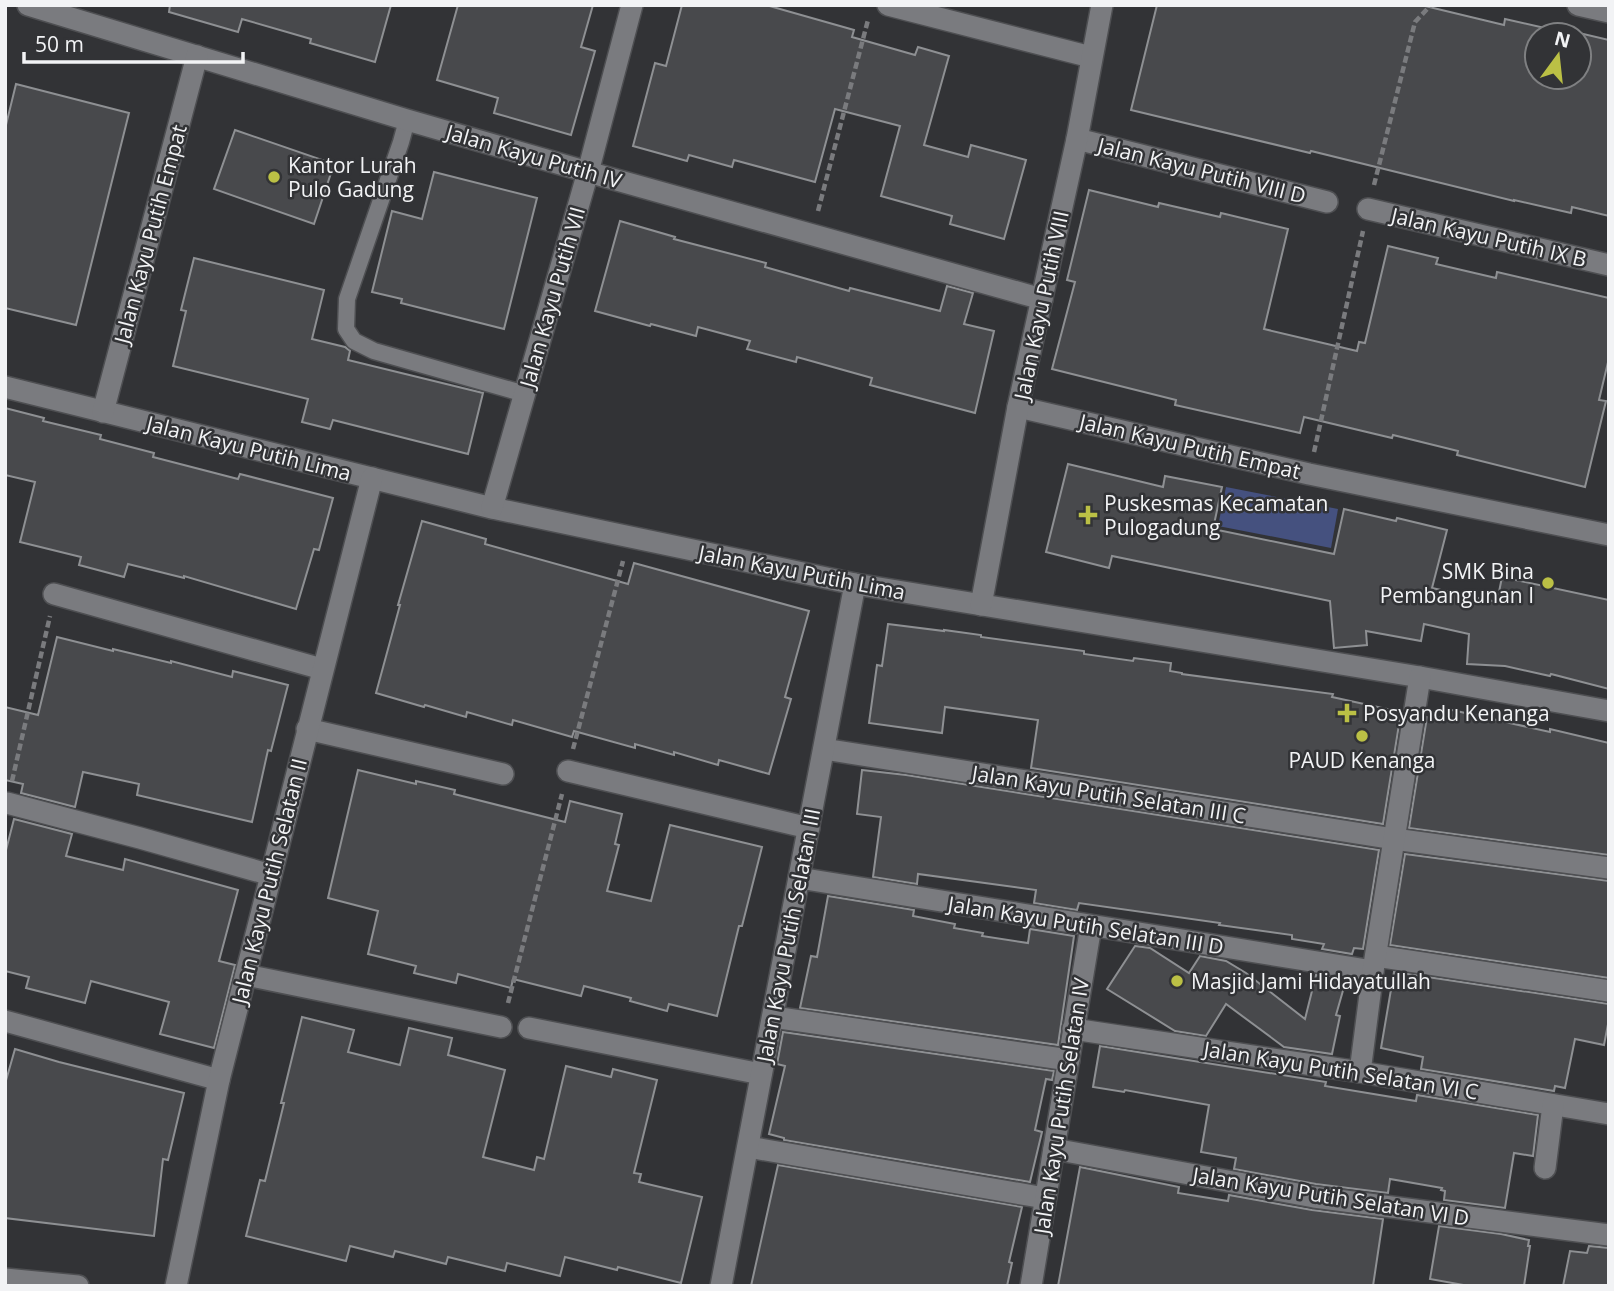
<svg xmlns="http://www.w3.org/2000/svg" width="1614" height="1291" font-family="'Open Sans',sans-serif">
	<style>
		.green { fill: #45517f }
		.building { fill: #48494c; stroke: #8e9093; stroke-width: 2; fill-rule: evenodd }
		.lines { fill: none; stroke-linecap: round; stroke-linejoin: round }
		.lane-casing { stroke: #4e4f52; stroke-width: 19 }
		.street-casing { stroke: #4e4f52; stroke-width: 24 }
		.secondary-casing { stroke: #4e4f52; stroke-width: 24 }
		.path { stroke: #7a7b7e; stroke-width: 4.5; stroke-dasharray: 7 3.5; stroke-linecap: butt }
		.lane { stroke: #7a7b7f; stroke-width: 16 }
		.street { stroke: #7a7b7f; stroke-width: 21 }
		.secondary { stroke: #7a7b7f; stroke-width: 21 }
		.poi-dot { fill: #bbc045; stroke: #323336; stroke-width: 2.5 }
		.labels { text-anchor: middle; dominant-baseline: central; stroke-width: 5; stroke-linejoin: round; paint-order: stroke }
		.street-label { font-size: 21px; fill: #f2f3f5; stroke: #323336 }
		.poi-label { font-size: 21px; fill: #f2f3f5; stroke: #323336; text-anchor: start }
	</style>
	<rect width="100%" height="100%" fill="#323336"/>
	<path class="green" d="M1226 487 1338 509 1331 548 1218 526Z"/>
	<g class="building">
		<path d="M170 5H391L375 62 310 43 311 39 242 19 238 32 169 12Z"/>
		<path d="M458 5H593L581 47 595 51 571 135 494 113 498 98 437 80Z"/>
		<path d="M682 5H766L854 30 852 37 915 55 918 47 949 56 924 145 968 157 971 145 1026 160 1004 239 950 224 952 216 881 196 900 126 835 109 815 182 734 160 732 167 689 155 687 161 633 146 655 63 666 66Z"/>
		<path d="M1157 5H1421L1504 25 1505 19 1558 31V28L1609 40V216L1572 207 1571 213 1514 200V201L1311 151 1310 153 1131 110ZM1537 35H1579V77H1537Z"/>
		<path d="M16 84 129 113 76 325 5 308V129Z"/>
		<path d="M235 130 334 164 314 224 214 189Z"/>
		<path d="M434 172 537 198 504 329 401 303 402 299 372 292 392 211 422 219Z"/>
		<path d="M1089 190 1158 207 1159 203 1220 217 1221 213 1288 229 1264 329 1357 351 1359 342 1365 343 1388 246 1438 258 1436 264 1496 278 1497 272 1609 298V358L1599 400 1606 401 1585 487 1457 455 1458 451 1393 435 1392 438 1304 417 1300 433 1175 405 1176 400 1052 369 1075 282 1067 280Z"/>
		<path d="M620 221 675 237 674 239 766 263 765 267 849 291 850 288 940 311 947 286 973 293 964 324 994 331 975 413 870 385 872 378 797 357 796 362 747 349 750 341 698 327 696 336 651 324 650 326 595 311Z"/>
		<path d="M194 258 324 290 312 339 345 347 350 351 348 360 483 393 468 454 333 420 330 429 302 422 308 399 173 366 186 311 181 310Z"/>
		<path d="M5 408 44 418 43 421 101 435 100 439 154 453 153 457 238 479 240 474 333 498 319 550 314 549 296 609 184 576V578L128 564 124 577 79 565 81 557 20 542 35 482 5 475Z"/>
		<path d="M1068 464 1163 487 1165 476 1222 487 1213 529 1334 554 1344 509 1396 521 1397 518 1447 530 1432 588 1497 602 1502 577 1609 600V689L1551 674 1550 676 1505 666 1467 664 1469 634 1424 624 1421 641 1366 631 1367 645 1334 648 1330 601 1112 556 1109 568 1046 552Z"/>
		<path d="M422 521 486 539 485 544 628 584 634 563 809 611 785 697 791 699 769 774 719 760 718 765 674 752V755L635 744V748L574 731 572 737 513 720 512 725 467 712 466 717 425 705 424 707 376 693 400 605H398Z"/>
		<path d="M888 624 944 631V630L981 635V637L1084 651V654L1133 661 1134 658 1171 663 1170 671 1182 673V674L1333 694 1332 697 1401 712 1383 824 1031 768 1038 720 945 707 942 733 869 723 877 665 882 666Z"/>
		<path d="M57 637 113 651V649L171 663V661L232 677 233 671 288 685 271 751 268 750 252 822 137 795 139 784 83 772 75 807 21 793 23 784 5 780V707L38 715Z"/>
		<path d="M1443 708 1550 732V729L1609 743V855L1409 828 1427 717 1440 720Z"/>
		<path d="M358 770 416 784V781L455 790 454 794 565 822 570 801 622 814 615 844 619 845 607 891 651 901 670 825 762 847 742 926H739L717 1016 669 1004 667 1011 630 1001 631 998 584 986 581 996 513 979 511 988 458 974 456 983 414 973 416 966 368 954 378 911 328 898Z"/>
		<path d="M862 770 906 775 1379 850 1363 949 1354 948 1352 954 1322 949 1324 944 1292 939V935L1219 925 1220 923 1079 903 1077 910 1034 903 1036 890 918 874 917 884 873 877 881 817 857 814Z"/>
		<path d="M14 819 72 834 66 856 123 870 125 859 238 890 219 961 235 965 214 1048 160 1034 169 1002 91 981 85 1003 26 988 29 977 5 971V854Z"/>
		<path d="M1405 854 1609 881V978L1390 945Z"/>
		<path d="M828 896 914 910 913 916 955 924 954 928 983 933 982 936 1028 943 1030 929 1074 936 1058 1045 800 1008 811 956 817 957Z"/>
		<path d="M1135 946 1150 948 1189 973 1200 956 1226 961 1246 973 1305 1019 1316 975 1346 980 1336 1015 1340 1016 1332 1054 1284 1047 1226 1004 1206 1036 1175 1031 1107 989Z"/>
		<path d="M1394 972 1609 1004V1019L1604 1045 1575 1039 1565 1088 1555 1086 1554 1091 1421 1069 1423 1057 1381 1048Z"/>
		<path d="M302 1017 354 1030 348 1052 400 1065 409 1028 452 1038 448 1055 505 1070 483 1157 534 1170 537 1157 544 1159 566 1066 611 1077 613 1069 657 1080 634 1173 641 1174 639 1182 702 1197 681 1283 618 1267 617 1270 565 1257 560 1276 507 1263 505 1271 448 1257 446 1264 395 1251 393 1257 350 1246 346 1261 246 1236 260 1180 265 1181 284 1103H281Z"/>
		<path d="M783 1032 1054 1071 1052 1080 1046 1079 1035 1130 1042 1132 1030 1182 784 1140V1138L769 1134 785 1066 777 1064Z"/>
		<path d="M1100 1046 1326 1082 1325 1086 1416 1101 1417 1095 1538 1115 1533 1156 1514 1153 1505 1208 1444 1200 1445 1191 1441 1190 1442 1188 1390 1179 1388 1193 1316 1184 1234 1169 1236 1158 1201 1152 1209 1105 1125 1090 1124 1092 1093 1087Z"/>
		<path d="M15 1049 59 1062 184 1093 168 1160 163 1159 154 1236 5 1218V1084Z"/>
		<path d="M778 1165 1022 1207 1009 1262 1012 1263 1007 1286H751Z"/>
		<path d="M1080 1167 1179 1187 1178 1193 1228 1201 1229 1195 1312 1210 1383 1219 1373 1286H1058Z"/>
		<path d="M1439 1226 1501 1234 1529 1240 1528 1246H1530L1524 1286H1469L1430 1279Z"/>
		<path d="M1589 1246 1609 1248V1286H1563L1570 1251 1587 1253Z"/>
	</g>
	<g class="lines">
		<g class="lane-casing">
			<path id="lane" d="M407 120 401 142 347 299 346 329 354 341 374 351 525 394"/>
		</g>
		<g class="street-casing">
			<g id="street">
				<path d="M28 5 407 120 588 172 1042 299"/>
				<path d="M888 5 1091 57"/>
				<path d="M1578 5 1609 12"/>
				<path d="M1077 139 1327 202"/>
				<path d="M1368 209 1609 265"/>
				<path d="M5 387 492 508 855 584 1420 677 1609 711"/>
				<path d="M1018 407 1309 474 1609 535"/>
				<path d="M103 412 197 56"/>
				<path d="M492 508 588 172 632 5"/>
				<path d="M54 594 322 669"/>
				<path d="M981 605 1018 407 1077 139 1102 5"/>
				<path d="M307 729 503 774"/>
				<path d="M824 749 1394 839 1609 868"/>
				<path d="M568 771 809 828"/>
				<path d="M7 803 140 838 271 875"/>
				<path d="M799 878 1373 971"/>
				<path d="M1376 956 1609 991"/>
				<path d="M246 975 501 1027"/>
				<path d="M773 1017 1069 1060"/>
				<path d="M5 1021 219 1080"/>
				<path d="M529 1028 761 1074"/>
				<path d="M1073 1029 1360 1072 1609 1114"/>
				<path d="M1360 1072 1373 971 1420 677"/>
				<path d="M748 1147 1045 1198"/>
				<path d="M1054 1149 1314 1197 1609 1235"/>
				<path d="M1545 1168 1553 1105"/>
				<path d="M176 1286 219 1080 372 478"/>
				<path d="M721 1286 855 584"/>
				<path d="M1031 1286 1091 926"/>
			</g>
		</g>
		<g class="secondary-casing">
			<path id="secondary" d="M5 1279 78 1286"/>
		</g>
		<g class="path">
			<path d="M1374 185 1415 22 1431 5"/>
			<path d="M818 211 868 20"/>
			<path d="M1314 452 1363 231"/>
			<path d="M573 749 623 561"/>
			<path d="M12 781 50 616"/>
			<path d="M508 1003 562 794"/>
		</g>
		<use href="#lane" class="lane"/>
		<use href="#street" class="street"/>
		<use href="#secondary" class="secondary"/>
	</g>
	<g class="poi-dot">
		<circle cx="274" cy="177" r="7"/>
		<path d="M1084.5 504.5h7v7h7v7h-7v7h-7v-7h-7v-7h7z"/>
		<circle cx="1548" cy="583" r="7"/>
		<path d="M1343.5 702.5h7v7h7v7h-7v7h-7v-7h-7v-7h7z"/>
		<circle cx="1362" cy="736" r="7"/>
		<circle cx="1177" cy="981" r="7"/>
	</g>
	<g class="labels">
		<g class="street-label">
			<text transform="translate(534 156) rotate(16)">Jalan Kayu Putih IV</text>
			<text transform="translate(1202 170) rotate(14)">Jalan Kayu Putih VIII D</text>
			<text transform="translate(150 234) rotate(-75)">Jalan Kayu Putih Empat</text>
			<text transform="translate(1489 237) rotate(13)">Jalan Kayu Putih IX B</text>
			<text transform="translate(552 297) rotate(-74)">Jalan Kayu Putih VII</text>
			<text transform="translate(1041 305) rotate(-78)">Jalan Kayu Putih VIII</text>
			<text transform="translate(1190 446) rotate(13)">Jalan Kayu Putih Empat</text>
			<text transform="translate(249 448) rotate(14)">Jalan Kayu Putih Lima</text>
			<text transform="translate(802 572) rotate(11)">Jalan Kayu Putih Lima</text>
			<text transform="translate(1109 794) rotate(9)">Jalan Kayu Putih Selatan III C</text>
			<text transform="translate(269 881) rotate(-76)">Jalan Kayu Putih Selatan II</text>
			<text transform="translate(1086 925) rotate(9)">Jalan Kayu Putih Selatan III D</text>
			<text transform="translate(788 935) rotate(-79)">Jalan Kayu Putih Selatan III</text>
			<text transform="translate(1341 1070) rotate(9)">Jalan Kayu Putih Selatan VI C</text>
			<text transform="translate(1061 1106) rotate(-81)">Jalan Kayu Putih Selatan IV</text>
			<text transform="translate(1331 1196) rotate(9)">Jalan Kayu Putih Selatan VI D</text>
		</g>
		<g class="poi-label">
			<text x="288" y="165">Kantor Lurah<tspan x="288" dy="24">Pulo Gadung</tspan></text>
			<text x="1104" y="503">Puskesmas Kecamatan<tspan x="1104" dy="24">Pulogadung</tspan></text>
			<text x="1534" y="571" text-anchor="end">SMK Bina<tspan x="1534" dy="24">Pembangunan I</tspan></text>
			<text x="1363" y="713">Posyandu Kenanga</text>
			<text x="1362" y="760" text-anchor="middle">PAUD Kenanga</text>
			<text x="1191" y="981">Masjid Jami Hidayatullah</text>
		</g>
	</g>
	<rect width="1614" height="1291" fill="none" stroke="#f2f3f5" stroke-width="14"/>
	<g transform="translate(1558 56) rotate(15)"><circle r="33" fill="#323336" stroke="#7f8082" stroke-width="2"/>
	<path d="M0-5L12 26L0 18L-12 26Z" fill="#bbc045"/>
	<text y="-10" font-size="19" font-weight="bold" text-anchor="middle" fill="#f2f3f5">N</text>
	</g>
	<path d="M24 52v10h219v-10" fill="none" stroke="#f2f3f5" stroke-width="3.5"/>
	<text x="35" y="52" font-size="21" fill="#f2f3f5" stroke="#323336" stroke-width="5" paint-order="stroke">50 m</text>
</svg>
